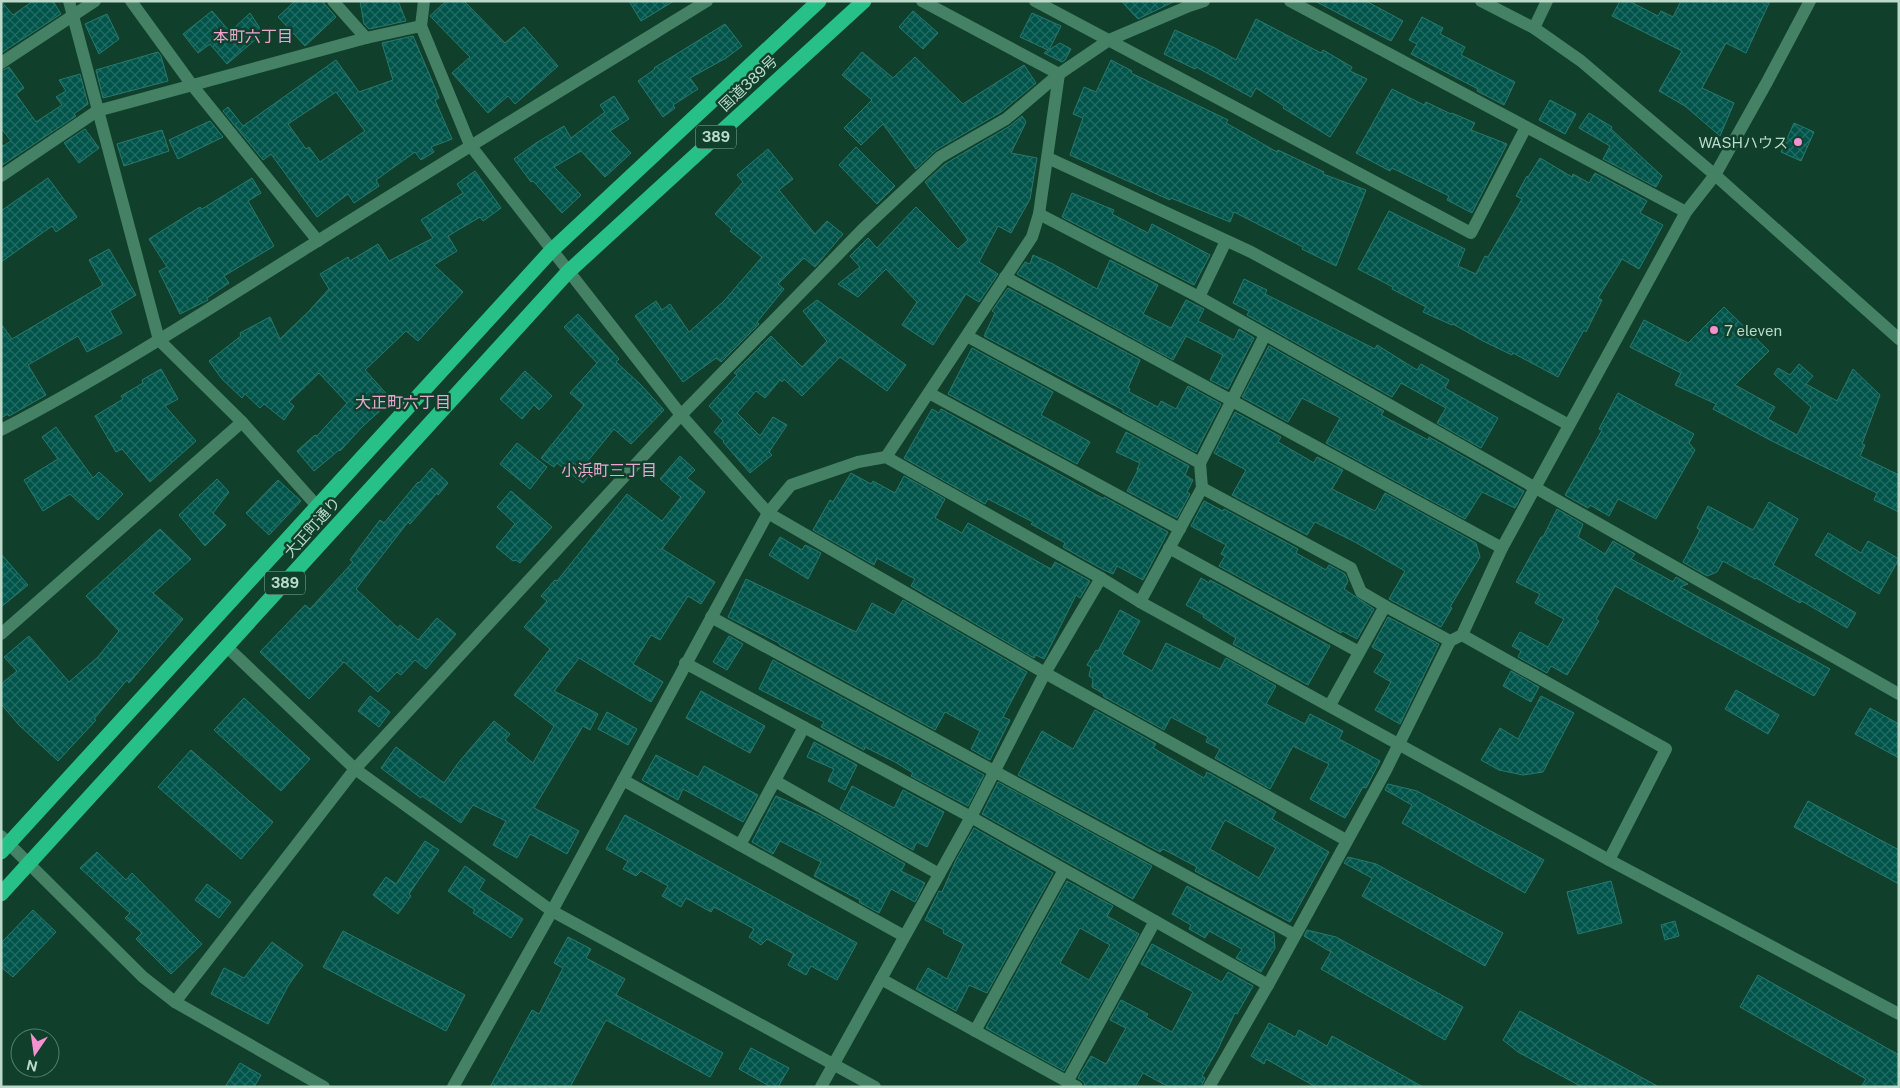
<svg xmlns="http://www.w3.org/2000/svg" width="1900" height="1088" font-family="'Public Sans','Noto Sans JP',sans-serif">
	<style>
		.building { fill: url(#building-cross-hatch); stroke: #2a796e; fill-rule: evenodd }
		.lines { fill: none; stroke-linecap: round; stroke-linejoin: round }
		.minor { stroke: #458265; stroke-width: 12 }
		.highway { stroke: #27c087; stroke-width: 15 }
		.poi-dot { fill: #f590d1; stroke: #10402c; stroke-width: 2 }
		.labels { text-anchor: middle; dominant-baseline: central; stroke-width: 5; stroke-linejoin: round; paint-order: stroke }
		.shield { fill: #10402c; stroke: #88ac9a; stroke-width: 1 }
		.shield-label { font-size: 14px; font-weight: bold; fill: #bbdac9 }
		.street-label { font-size: 15px; fill: #bbdac9; stroke: #10402c }
		.poi-label { font-size: 15px; fill: #bbdac9; stroke: #10402c; text-anchor: end }
		.neighbourhood-label { font-size: 16px; fill: #eca5d1; stroke: #10402c }
	</style>
	<defs>
		<pattern id="building-cross-hatch" width="8" height="8" patternUnits="userSpaceOnUse" patternTransform="scale(1.25)"><rect width="8" height="8" fill="#00544a"/><path d="M0 0l8 8M0 8l8-8" fill="none" stroke="#236c63"/></pattern>
	</defs>
	<rect width="100%" height="100%" fill="#10402c"/>
	<g class="building">
		<path d="M1 1 13 15 33 1H53L61 14 1 53Z"/>
		<path d="M295 1H322L336 17 305 46 278 17Z"/>
		<path d="M360 1H398L406 21 369 29 364 24Z"/>
		<path d="M446 1H464L505 43 524 27 558 66 515 104 508 96 488 113 452 73 470 57 430 16Z"/>
		<path d="M629 1H674L641 21Z"/>
		<path d="M1121 1H1175L1138 19Z"/>
		<path d="M1315 1H1366L1403 21 1391 41Z"/>
		<path d="M1620 1H1629L1658 16 1661 11 1673 17 1681 1H1770L1746 53 1726 43 1702 88 1734 103 1720 136 1685 106 1659 91 1682 51 1612 16Z"/>
		<path d="M212 11 230 32 250 13 263 33 227 64 210 44 198 53 183 34Z"/>
		<path d="M913 11 938 33 923 49 899 27Z"/>
		<path d="M1032 13 1061 26 1049 50 1060 43 1071 49 1065 60 1062 62 1044 53 1048 50 1020 37Z"/>
		<path d="M107 14 119 39 99 54 85 24Z"/>
		<path d="M1422 17 1443 28 1440 34 1465 47 1461 55 1515 82 1504 105 1477 91 1478 89 1411 54 1417 44 1409 40Z"/>
		<path d="M1256 19 1321 53 1323 50 1352 67 1350 71 1367 79 1330 137 1283 108 1284 106 1256 88 1251 97 1196 67 1195 69 1164 54 1175 30 1215 48 1236 60Z"/>
		<path d="M725 24 742 46 726 58 690 78 698 89 673 105 675 108 663 117 638 81 655 69 654 68Z"/>
		<path d="M413 36 436 90 439 98 435 100 452 139 431 147 434 152 421 160 415 152 376 180 379 186 354 203 348 194 317 217 271 154 263 160 223 111 228 107 243 126 336 60 359 92 393 80 382 43ZM336 92 365 131 320 162 309 147 306 149 288 124Z"/>
		<path d="M158 52 161 56 168 81 103 98 96 70Z"/>
		<path d="M862 52 893 78 915 57 963 104 1024 65 1036 83 1001 112 936 150 916 169 883 124 861 145 844 128 872 100 842 75Z"/>
		<path d="M1111 60 1132 71 1131 73 1228 120 1226 123 1277 152 1278 150 1324 172 1323 174 1366 190 1336 266 1302 249 1303 247 1234 212 1230 222 1171 198 1170 200 1070 155 1083 118 1073 114 1084 87 1096 92Z"/>
		<path d="M9 67 24 88 16 94 36 122 62 105 56 97 66 91 59 80 80 74 88 104 74 114 76 116 1 166V147L11 141 1 128V71Z"/>
		<path d="M1392 89 1424 105 1426 102 1451 114 1452 113 1475 123 1471 130 1507 144 1472 213 1447 200 1449 196 1392 168 1390 171 1356 153Z"/>
		<path d="M614 96 629 119 610 131 631 153 605 177 581 151 554 167 581 195 562 213 533 181 531 182 514 159 536 143 564 126 571 138 605 112 600 105Z"/>
		<path d="M1550 100 1576 114 1565 134 1539 120Z"/>
		<path d="M1589 113 1612 127 1611 129 1662 176 1656 187 1603 159 1610 146 1579 128Z"/>
		<path d="M1022 116 1026 122 1011 153 1037 158 1030 199 1011 233 998 226 979 262 998 274 979 302 966 294 933 345 902 325 917 302 886 269 858 297 838 284 860 267 850 256 868 238 877 248 916 207 958 249 968 240 925 182 945 164 1010 126Z"/>
		<path d="M210 121 223 137 178 159 169 140Z"/>
		<path d="M1794 123 1814 132 1801 161 1781 152Z"/>
		<path d="M85 129 99 148 79 163 64 143Z"/>
		<path d="M162 130 169 151 124 166 117 144Z"/>
		<path d="M856 147 895 186 877 204 839 165Z"/>
		<path d="M768 149 793 179 779 190 815 234 827 221 843 234 815 267 804 258 778 284 784 289 757 322 759 324 721 362 716 358 683 382 635 316 656 301 662 310 670 304 689 332 724 301 762 257 730 231 732 229 715 214 743 182 737 175Z"/>
		<path d="M1540 158 1572 177 1573 174 1589 183 1595 173 1647 201 1640 213 1663 225 1639 269 1622 259 1598 298 1602 300 1586 332 1584 330 1558 377 1513 353 1512 355 1483 341 1453 324 1452 325 1423 312 1426 307 1392 289 1393 287 1358 269 1389 211 1465 249 1458 266 1476 274 1485 256 1488 257 1522 199 1516 196 1527 176 1528 177Z"/>
		<path d="M475 171 501 208 483 221 480 217 448 236 457 251 434 265 463 292 418 341 406 331 365 370 392 400 362 427 340 451 339 450 314 471 297 451 315 435 317 436 347 403 319 373 289 402 294 406 284 420 264 404 260 408 245 394 242 398 222 379 209 361 241 336 240 333 270 317 280 339 309 311 329 289 320 274 348 257 350 261 378 244 389 261 433 238 421 220 463 193 457 184Z"/>
		<path d="M48 178 77 217 56 232 52 226 1 262V211Z"/>
		<path d="M252 178 261 193 248 201 274 246 224 276 229 283 207 298 208 300 180 314 159 271 167 267 149 239 200 207 202 209Z"/>
		<path d="M1072 193 1114 210 1112 214 1148 233 1152 224 1210 255 1194 285 1062 217Z"/>
		<path d="M109 249 136 295 110 311 122 333 87 352 78 336 28 365 46 395 9 416 8 414 1 418V324L12 339 103 285 89 260Z"/>
		<path d="M1033 255 1053 264 1097 289 1110 260 1158 285 1143 314 1171 328 1186 300 1204 309 1198 321 1234 340 1239 329 1254 338 1228 389 1210 380 1223 355 1186 336 1173 360 1017 274 1025 262 1030 264Z"/>
		<path d="M1244 279 1267 290 1265 294 1375 349 1377 345 1417 370 1421 364 1449 380 1445 388 1498 418 1481 448 1437 423 1446 408 1401 383 1392 397 1247 315 1249 311 1233 303Z"/>
		<path d="M1008 288 1140 360 1128 388 1130 389 1129 392 1158 407 1161 401 1176 409 1188 386 1221 404 1196 452 1123 412V410L984 336 995 313 992 311Z"/>
		<path d="M817 300 906 365 887 391 840 357 802 396 784 379 782 382 780 380 765 398 756 391 737 413 760 436 773 417 787 425 769 452 772 455 750 473 723 442 724 441 714 432 723 421 709 406 737 375 734 373 771 336 802 367 827 341 803 311Z"/>
		<path d="M1724 307 1769 351 1735 385 1775 407 1768 419 1797 435 1811 407 1774 374 1778 368 1790 375 1799 364 1813 376 1806 384 1837 401 1853 369 1880 395 1862 444 1865 445 1860 456 1899 475V512L1874 500 1877 493 1770 440 1713 409 1716 404 1675 385 1681 373 1630 347 1644 320 1688 343Z"/>
		<path d="M578 314 619 359 616 362 640 384 664 410 631 444 614 429 586 463 594 469 583 483 557 463 554 467 541 458 584 405 570 393 597 363 564 327Z"/>
		<path d="M1269 346 1384 411 1381 415 1428 440 1429 437 1524 491 1515 508 1482 492 1465 519 1326 443 1340 418 1302 398 1288 422 1242 397Z"/>
		<path d="M972 348 1053 392 1041 415 1090 442 1077 464 948 394Z"/>
		<path d="M161 369 178 399 165 406 196 441 150 482 122 449 116 452 95 416 123 399 121 396 143 383 142 380Z"/>
		<path d="M525 371 552 396 539 410 534 405 522 419 500 399Z"/>
		<path d="M1618 393 1694 434 1689 443 1695 450 1656 519 1618 499 1609 516 1590 505 1588 508 1565 495 1602 430 1599 429Z"/>
		<path d="M932 409 939 413 941 409 1104 499V497L1168 532 1143 580 1117 566 1113 574 1102 569 1063 547 1065 543 1031 524 1033 522 988 499 985 504 904 458Z"/>
		<path d="M1235 412 1281 437 1278 442 1314 463 1317 457 1343 470 1332 489 1375 511 1385 493 1476 543 1480 557 1450 607 1452 608 1441 627 1389 599 1405 571 1355 542 1315 522 1307 535 1232 495 1246 470 1214 453Z"/>
		<path d="M56 427 93 478 99 472 123 494 98 520 70 494 43 511 24 480 58 459 42 437Z"/>
		<path d="M1126 432 1189 466 1185 475 1193 480 1187 492 1190 494 1177 518 1127 491 1138 470 1137 469 1140 463 1116 452Z"/>
		<path d="M517 443 547 467 530 489 500 464Z"/>
		<path d="M680 456 695 470 687 478 705 492 662 549 715 582 701 604 688 596 660 640 651 635 633 664 663 682 651 702 579 658 554 691 598 714 590 730 583 726 534 808 579 831 567 854 530 834 517 858 493 845 506 821 473 805 461 823 422 796 421 798 381 768 396 747 444 783 458 763 494 721 510 734 505 740 533 763 554 726 514 695 550 649 524 627 547 601 541 596 555 580 557 581 627 494 662 521 681 497 660 479Z"/>
		<path d="M432 468 448 483 438 495 437 493 410 524 408 522 356 589 398 628 400 625 418 640 437 618 456 634 426 669 415 660 401 675 397 672 378 692 344 662 309 699 260 652 305 605 310 609 353 562 350 560 380 520 384 523 418 482 419 483Z"/>
		<path d="M851 473 871 484 873 481 895 493 904 476 945 499 935 518 962 533 968 523 1051 569 1055 562 1090 581 1080 598 1076 595 1044 659 1036 655 1034 658 911 586 915 579 877 558 874 565 813 530 830 500 833 502Z"/>
		<path d="M217 479 229 492 213 513 226 525 205 546 179 515Z"/>
		<path d="M278 480 301 501 269 535 246 513Z"/>
		<path d="M511 491 552 527 520 563 516 560 513 561 496 547 515 524 497 507Z"/>
		<path d="M1204 501 1223 511 1224 509 1298 549 1296 553 1326 570 1329 565 1345 574 1348 581 1344 589 1374 609 1357 639 1342 631 1341 633 1219 566 1225 556 1221 554 1226 545 1191 526Z"/>
		<path d="M1769 502 1798 519 1773 565 1856 613 1847 628 1802 601 1800 603 1756 578 1755 579 1723 561 1717 572 1707 576 1683 562 1700 530 1697 528 1708 506 1753 530Z"/>
		<path d="M1557 509 1583 524 1578 537 1605 554 1613 541 1635 554 1631 559 1673 582 1676 577 1688 584 1680 587 1830 669 1814 696 1615 586 1596 619 1599 621 1567 675 1551 666 1547 673 1518 657 1521 651 1512 646 1520 632 1548 647 1564 619 1535 603 1540 594 1516 582 1541 537H1543Z"/>
		<path d="M160 529 191 559 153 593 183 619 129 683 127 680 94 719 96 720 58 761 19 725 1 704V684L17 671 4 657 29 636 69 682 98 657 119 631 86 596Z"/>
		<path d="M1828 533 1861 553 1868 541 1899 559 1879 594 1815 555Z"/>
		<path d="M780 537 802 550 805 545 821 553 808 579 769 555Z"/>
		<path d="M1 554 28 585 1 607Z"/>
		<path d="M1201 578 1209 583 1210 580 1330 646 1308 685 1233 644 1236 638 1203 617 1204 615 1186 605Z"/>
		<path d="M746 579 856 632 872 603 894 615 903 600 1027 672 1003 717 1010 720 990 760 971 749 980 731 945 712 935 730 780 645 779 643 728 617Z"/>
		<path d="M1120 610 1140 621 1122 654 1152 671 1166 643 1220 669 1226 658 1276 686 1266 704 1305 724 1310 714 1343 731 1339 739 1380 761 1366 788 1363 787 1345 818 1310 799 1329 764 1293 746 1270 789 1215 758 1220 749 1206 742 1208 737 1171 717 1164 730 1103 696 1104 694 1092 687 1093 679 1089 676 1091 667 1087 665 1096 650 1098 651Z"/>
		<path d="M1388 617 1439 644 1400 724 1375 710 1391 682 1374 672 1385 654 1372 647Z"/>
		<path d="M729 636 743 644 727 670 713 662Z"/>
		<path d="M773 660 984 775 968 806 911 776 913 773 895 762 865 747 864 750 821 727 824 722 759 689Z"/>
		<path d="M1511 671 1539 687 1531 702 1503 686Z"/>
		<path d="M1736 690 1779 715 1768 734 1725 709Z"/>
		<path d="M701 691 765 726 750 753 686 718Z"/>
		<path d="M370 696 390 712 379 727 358 711Z"/>
		<path d="M1541 696 1574 713 1543 772 1523 775 1499 770 1481 760 1500 728 1518 739Z"/>
		<path d="M244 698 310 759 281 791 214 730Z"/>
		<path d="M1870 708 1899 724V758L1855 734Z"/>
		<path d="M1095 710 1156 744 1153 748 1204 778 1207 772 1262 803 1276 812 1272 819 1329 852 1290 922 1195 871 1197 867 1163 849 1160 852 1018 775 1042 731 1073 749ZM1225 820 1276 848 1259 878 1210 849Z"/>
		<path d="M607 712 637 729 628 745 598 729Z"/>
		<path d="M814 742 857 765 845 790 828 781 834 769 807 757Z"/>
		<path d="M191 750 273 822 241 859 158 787Z"/>
		<path d="M656 755 698 777 704 766 758 795 743 822 683 789 678 800 642 780Z"/>
		<path d="M998 782 1152 866 1133 899 982 814Z"/>
		<path d="M1388 784 1417 791 1544 860 1525 893 1402 823 1412 805 1385 790Z"/>
		<path d="M852 786 894 808 903 790 944 812 927 847 917 842 913 850 840 809Z"/>
		<path d="M776 796 821 816 905 864 901 871 925 883 915 902 891 889 879 913 859 902 860 900 814 876 821 862 780 841 773 854 752 842Z"/>
		<path d="M1808 801 1899 850V884L1794 827Z"/>
		<path d="M625 815 857 943 837 980 811 966 806 975 788 965 794 954 767 939 761 945 749 937 754 929 714 907 711 912 686 898 681 907 662 896 668 886 641 871 636 876 623 869 628 861 606 849Z"/>
		<path d="M974 828 1053 873 987 993 969 985 956 1011 916 989 928 968 947 979 964 944 943 933 944 930 925 920 939 891 942 892 956 860Z"/>
		<path d="M425 841 439 850 409 894 411 896 398 914 373 895 386 877 396 884Z"/>
		<path d="M97 852 126 880 132 873 202 944 171 974 136 939 142 933 125 918 130 913 80 868Z"/>
		<path d="M1348 857 1376 864 1503 933 1485 966 1362 896 1372 878 1344 863Z"/>
		<path d="M465 866 485 880 479 890 523 919 511 938 473 913 475 910 448 891Z"/>
		<path d="M1067 881 1113 906 1107 916 1139 934 1064 1071 986 1028ZM1080 928 1110 945 1089 980 1060 963Z"/>
		<path d="M1611 881 1622 923 1578 934 1567 892Z"/>
		<path d="M207 884 231 902 219 918 195 900Z"/>
		<path d="M1187 886 1274 933 1275 948 1261 972 1236 958 1242 949 1209 931 1205 938 1189 929 1191 925 1172 914Z"/>
		<path d="M33 910 56 932 13 977 1 967V943Z"/>
		<path d="M1675 921 1679 936 1665 940 1661 925Z"/>
		<path d="M1307 930 1336 937 1463 1007 1445 1040 1321 969 1331 952 1304 936Z"/>
		<path d="M343 931 465 995 446 1031 323 967Z"/>
		<path d="M568 937 591 949 586 958 625 979 616 995 723 1053 710 1077 606 1020 570 1087H490L532 1010 539 1014 563 968 554 963Z"/>
		<path d="M272 942 303 965 288 986 268 1024 211 994 224 968 244 978Z"/>
		<path d="M1152 944 1222 982 1228 972 1253 986 1237 1014 1235 1013 1217 1051 1202 1076 1205 1078 1201 1087H1169L1143 1073 1135 1087H1085L1084 1082 1078 1078 1091 1056 1106 1064 1126 1028 1110 1020 1121 1000 1148 1014 1146 1017 1172 1032 1193 992 1141 964Z"/>
		<path d="M1758 975 1899 1055V1087H1861L1866 1079 1740 1007Z"/>
		<path d="M1520 1011 1659 1087H1582L1518 1052 1503 1040Z"/>
		<path d="M1269 1023 1295 1037 1299 1030 1327 1046 1332 1036 1423 1087H1316L1266 1059 1264 1064 1251 1056Z"/>
		<path d="M751 1048 789 1068 778 1087H771L739 1069Z"/>
		<path d="M240 1063 261 1075 254 1087H225Z"/>
	</g>
	<g class="lines">
		<g class="minor">
			<path d="M69 1 159 340 242 422 317 506"/>
			<path d="M131 1 192 85 318 241"/>
			<path d="M333 1 366 38"/>
			<path d="M424 1 421 26 470 145 681 415 768 513 1045 673 1346 840"/>
			<path d="M922 1 1059 74"/>
			<path d="M1035 1 1471 233 1526 127"/>
			<path d="M1290 1 1686 212"/>
			<path d="M1481 1 1534 28 1581 61 1715 175 1899 339"/>
			<path d="M1534 28 1547 1"/>
			<path d="M1 63 95 1"/>
			<path d="M1048 158 1251 252 1569 425"/>
			<path d="M1 176 97 111 366 38 421 26"/>
			<path d="M1039 214 1199 297 1899 694"/>
			<path d="M1005 277 1502 548"/>
			<path d="M1199 297 1226 241"/>
			<path d="M967 336 1200 463"/>
			<path d="M929 393 1180 529"/>
			<path d="M1 430C107 375 207 310 308 247 440 164 573 83 707 1"/>
			<path d="M886 457 1032 237 1039 214 1059 74"/>
			<path d="M1202 488 1351 568 1361 592 1385 606 1450 641"/>
			<path d="M1169 548 1359 652"/>
			<path d="M1140 602 1202 488 1200 463 1265 335"/>
			<path d="M711 617 1295 935"/>
			<path d="M1 634 242 422"/>
			<path d="M1462 635 1666 749 1609 860"/>
			<path d="M227 647 355 769 552 911 875 1087"/>
			<path d="M685 663 971 817 1268 985"/>
			<path d="M1330 705 1385 606"/>
			<path d="M623 780 904 936"/>
			<path d="M775 781 939 874"/>
			<path d="M1 836 143 977 175 1002 324 1087"/>
			<path d="M740 845 804 727"/>
			<path d="M881 979 1077 1087"/>
			<path d="M175 1002 355 769 681 415 863 229 940 157 1006 119 1059 74 1109 40 1189 6 1204 1"/>
			<path d="M975 1031 1064 870"/>
			<path d="M1067 1082 1155 921"/>
			<path d="M453 1087 552 911 768 513 791 485 858 462 886 457 1101 578 1140 602 1609 860 1899 1014"/>
			<path d="M821 1087 971 817 1045 673 1101 578"/>
			<path d="M1209 1087 1268 985 1386 770 1450 641 1462 635 1502 548 1686 212 1715 175 1767 82 1810 1"/>
		</g>
		<g class="highway">
			<path d="M1 852 551 251 819 1"/>
			<path d="M1 894 568 272 864 1"/>
		</g>
	</g>
	<g class="poi-dot">
		<circle cx="1798" cy="142" r="5"/>
		<circle cx="1714" cy="330" r="5"/>
	</g>
	<g class="labels">
		<g class="shield">
			<rect x="696" y="125.5" width="40" height="23" rx="4"/>
			<rect x="265" y="571.5" width="40" height="23" rx="4"/>
		</g>
		<g class="shield-label">
			<text x="716" y="137">389</text>
			<text x="285" y="583">389</text>
		</g>
		<g class="street-label">
			<text transform="translate(748 83) rotate(-43)">国道389号</text>
			<text transform="translate(312 527) rotate(-48)">大正町通り</text>
		</g>
		<g class="poi-label">
			<text x="1788" y="142">WASHハウス</text>
			<text x="1724" y="330" text-anchor="start">7 eleven</text>
		</g>
		<g class="neighbourhood-label">
			<text x="253" y="36">本町六丁目</text>
			<text x="403" y="402">大正町六丁目</text>
			<text x="609" y="470">小浜町三丁目</text>
		</g>
	</g>
	<rect width="1900" height="1088" fill="none" stroke="#bbdac9" stroke-width="5"/>
	<g transform="translate(35 1053) rotate(193)"><circle r="24" fill="#10402c" stroke="#547e6b"/>
	<path d="M0-4L9 19L0 12L-9 19Z" fill="#f590d1"/>
	<text y="-8" font-size="14" font-weight="bold" text-anchor="middle" fill="#bbdac9">N</text>
	</g>
</svg>
